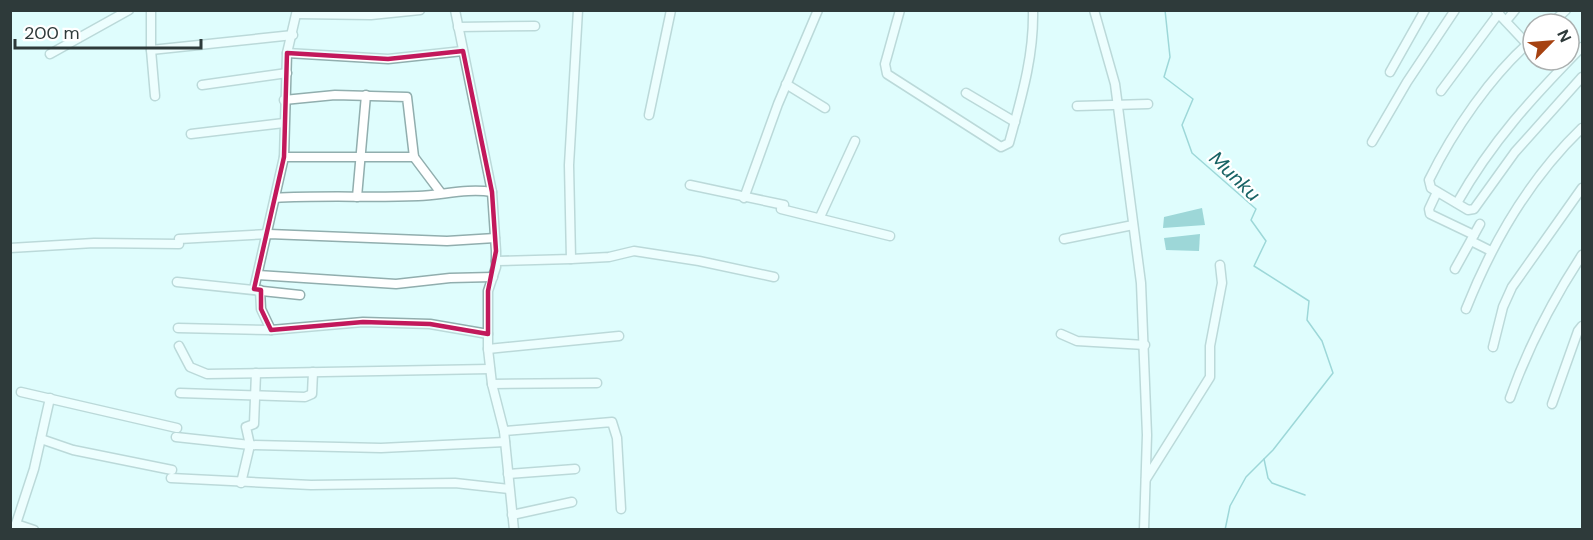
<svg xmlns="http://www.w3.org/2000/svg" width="1593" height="540" font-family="'DM Sans',sans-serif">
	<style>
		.water { fill: #4ea9ab }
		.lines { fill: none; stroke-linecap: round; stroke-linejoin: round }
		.stream { stroke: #4ea9ab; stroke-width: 1.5 }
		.minor-casing { stroke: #91aeae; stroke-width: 11 }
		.minor { stroke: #fff; stroke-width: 8 }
		.marked { fill: none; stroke: #c2185b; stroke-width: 4.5; stroke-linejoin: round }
		.labels { text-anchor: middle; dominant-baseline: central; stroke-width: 4.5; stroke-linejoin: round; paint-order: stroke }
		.water-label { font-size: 20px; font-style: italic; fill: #186365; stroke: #fff }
	</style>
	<rect width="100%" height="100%" fill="#dffdfd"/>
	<g class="water">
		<path d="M1202 208 1205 225 1163 228 1164 217Z"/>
		<path d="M1200 234 1199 251 1166 250 1164 238Z"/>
	</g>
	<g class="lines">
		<g class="stream">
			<path d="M1165 10 1170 57 1164 77 1193 99 1182 125 1192 153 1256 209 1251 220 1266 241 1254 266 1309 301 1307 320 1322 341 1333 373 1273 450 1246 477 1230 506 1225 530"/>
			<path d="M1264 459 1268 478 1272 483 1305 495"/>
		</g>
		<g class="minor-casing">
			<g id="minor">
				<path d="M151 10V50L155 96"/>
				<path d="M455 10 492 192 496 251V267L488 291V349L492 384 504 431 514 530"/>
				<path d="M900 10 885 64 887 74 1001 147 1009 143C1021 99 1034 57 1033 10"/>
				<path d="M1094 10 1115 84 1141 283 1147 435 1144 530"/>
				<path d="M1496 11 1527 44"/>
				<path d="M297 14 371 15 420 10"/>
				<path d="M1506 21 1515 10"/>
				<path d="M1551 24 1566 10"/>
				<path d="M458 27 535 26"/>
				<path d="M1533 39C1491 75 1453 131 1429 180L1431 188 1468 210 1474 209 1515 152 1582 77"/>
				<path d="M151 50 293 35"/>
				<path d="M287 53 388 59 463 51"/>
				<path d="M50 54 129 10"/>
				<path d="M1390 72 1425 10"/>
				<path d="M786 84 825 108"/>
				<path d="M202 85 287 73"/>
				<path d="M1441 91 1499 13"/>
				<path d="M966 93 1015 122"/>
				<path d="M284 100 335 95 407 97 414 157 441 193"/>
				<path d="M1077 106 1148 104"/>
				<path d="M649 115 671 10"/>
				<path d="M191 134 284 123"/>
				<path d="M1372 142 1407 82 1455 10"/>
				<path d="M284 157H414"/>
				<path d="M690 185 784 205"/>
				<path d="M1437 192 1429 209 1430 214 1474 235"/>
				<path d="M357 197 366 95"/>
				<path d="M275 198C323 195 371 198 418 196 443 195 467 188 492 192"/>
				<path d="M744 198 778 104 818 10"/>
				<path d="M1457 203C1492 141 1532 98 1582 47"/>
				<path d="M781 209 890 236"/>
				<path d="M820 217 855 141"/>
				<path d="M179 239 269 234 447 241 495 238"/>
				<path d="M1064 239 1133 225"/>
				<path d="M1471 241 1491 251"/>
				<path d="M10 248 94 243 179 244"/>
				<path d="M571 259 569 165 578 10"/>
				<path d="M496 261 571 259 609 257 634 251 699 261 774 277"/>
				<path d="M1455 269 1480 224"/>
				<path d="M258 275 396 284 450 278 493 277"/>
				<path d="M177 282 300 295"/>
				<path d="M254 289 284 157 287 53 297 10"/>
				<path d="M260 290 261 309 271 330"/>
				<path d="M1466 309C1493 241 1529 179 1582 128"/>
				<path d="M178 328 271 330 363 322 430 324 488 334"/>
				<path d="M1061 334 1077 341 1145 345"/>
				<path d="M179 346 190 367 207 374 490 369"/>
				<path d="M1493 347 1503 307 1512 287 1582 188"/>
				<path d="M488 349 619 336"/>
				<path d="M492 384 597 383"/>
				<path d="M21 392 177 428"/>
				<path d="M180 393 305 397 312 394 313 372"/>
				<path d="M1510 398C1528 347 1552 301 1582 255"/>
				<path d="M1552 404 1578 331 1582 326"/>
				<path d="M504 431 612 422 617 438 621 509"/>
				<path d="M176 437 250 445 381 448 505 442"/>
				<path d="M41 439 73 450 172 470"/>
				<path d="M508 474 575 469"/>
				<path d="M171 478 311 485 455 483 509 489"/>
				<path d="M1146 479 1210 377V346L1222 283 1220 265"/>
				<path d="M241 483 250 445 246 427 254 424 256 373"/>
				<path d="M512 515 572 502"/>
				<path d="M16 524 34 530"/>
				<path d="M14 530 34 469 50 398"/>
			</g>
		</g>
		<use href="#minor" class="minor"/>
	</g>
	<path d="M0 0H1593V540H0ZM463 51 492 192 496 251 488 291V334L430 324 363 322 271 330 261 309V290L254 289 284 157 287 53 388 59Z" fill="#dffdfd" fill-opacity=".55" fill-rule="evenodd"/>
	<path class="marked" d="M463 51 492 192 496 251 488 291V334L430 324 363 322 271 330 261 309V290L254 289 284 157 287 53 388 59Z"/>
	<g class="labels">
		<g class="water-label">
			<text transform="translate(1235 176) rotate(44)">Munku</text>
		</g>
	</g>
	<rect width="1593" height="540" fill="none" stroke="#2e3a3a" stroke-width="24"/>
	<g transform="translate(1551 42) rotate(65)"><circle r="28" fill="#ffffff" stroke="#abb0b0" stroke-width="1.5"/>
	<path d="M0-4.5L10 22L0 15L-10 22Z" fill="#a64211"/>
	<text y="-9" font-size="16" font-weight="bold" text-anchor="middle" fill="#2e3a3a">N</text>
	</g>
	<path d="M15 39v9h186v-9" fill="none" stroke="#2e3a3a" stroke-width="3"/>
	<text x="24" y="39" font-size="18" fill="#2e3a3a" stroke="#ffffff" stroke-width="4.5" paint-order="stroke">200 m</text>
</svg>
